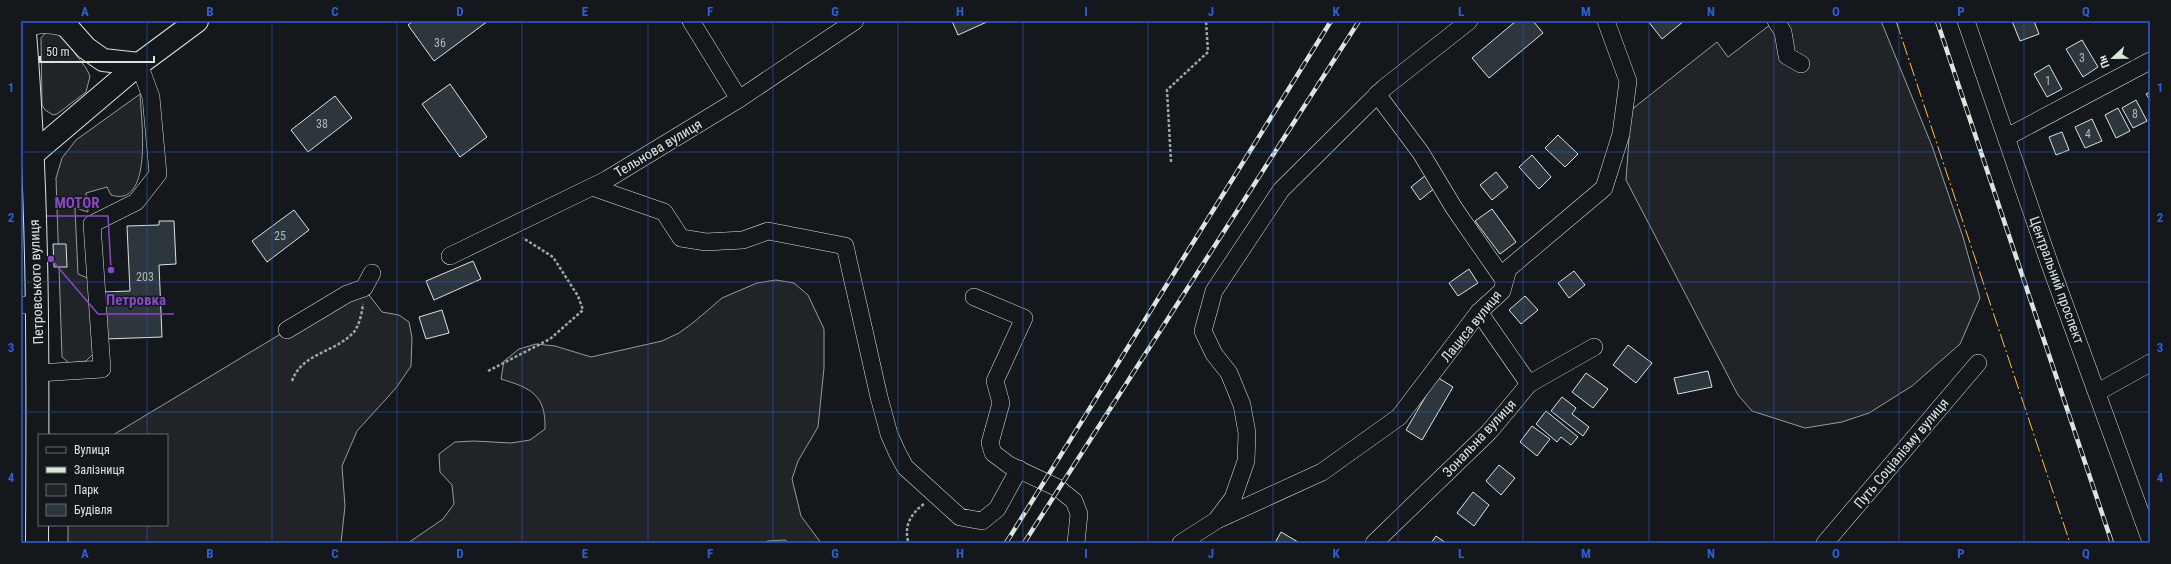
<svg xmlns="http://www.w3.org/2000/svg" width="2171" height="564" font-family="'Roboto Condensed',sans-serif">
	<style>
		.green { fill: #202428; stroke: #939e99 }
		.building { fill: #2c363c; stroke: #d8e6dc }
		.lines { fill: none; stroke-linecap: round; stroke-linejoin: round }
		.minor-casing { stroke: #d8e6dc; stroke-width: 18 }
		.major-casing { stroke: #d8e6dc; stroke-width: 24 }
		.path { stroke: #9da8a2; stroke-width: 2.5; stroke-dasharray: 3 2; stroke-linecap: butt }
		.minor { stroke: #14181c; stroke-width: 17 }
		.major { stroke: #14181c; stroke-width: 22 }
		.rail-casing { stroke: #d8e6dc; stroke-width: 4.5 }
		.rail { stroke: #14181c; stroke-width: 3; stroke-dasharray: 9; stroke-linecap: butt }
		.power { stroke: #ffb74d; stroke-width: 1; stroke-dasharray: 14 3 2 3; stroke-linecap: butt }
		.grid { fill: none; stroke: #305dd8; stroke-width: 1; stroke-opacity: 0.55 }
		.labels { text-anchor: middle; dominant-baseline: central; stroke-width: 3; stroke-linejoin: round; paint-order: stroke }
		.number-label { font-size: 12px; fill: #adbab4 }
		.street-label { font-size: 14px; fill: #d8e6dc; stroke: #14181c }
		.leader { fill: none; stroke: #8948c3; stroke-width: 1.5 }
		.callout-dot { fill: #8948c3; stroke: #14181c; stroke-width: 1.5 }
		.callout-label { font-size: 15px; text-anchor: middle; font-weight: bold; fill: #8948c3; stroke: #14181c; stroke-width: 3; stroke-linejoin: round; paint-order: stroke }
		.neatline { fill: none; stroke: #305dd8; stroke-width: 1.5 }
		.grid-label { font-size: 13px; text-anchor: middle; font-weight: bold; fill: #305dd8 }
	</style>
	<rect width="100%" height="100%" fill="#14181c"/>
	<g class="green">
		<path d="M1775 21H1881L1932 146 1963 237 1980 298 1960 344 1912 386 1869 413 1842 422 1805 428 1752 411 1738 395 1626 180 1631 110 1717 42 1728 57Z"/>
		<path d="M47 31 61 35 86 68 90 76 86 92 57 114 53 115 45 110 42 105 41 38Z"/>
		<path d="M140 94C141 116 154 209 111 195L107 187 86 193 88 212 75 208 78 274 90 279 93 354 86 361 69 363 62 357 56 178 62 158 76 140Z"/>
		<path d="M776 280 794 283 808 295 824 329V368L818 427 798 461 792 479 801 516 821 543H789L785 540 767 541V543H408L443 519 454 504 452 485 440 472 439 454 455 442 474 441 511 443 530 440 545 429C546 395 531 388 501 379L504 361 519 349 536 344 555 346 591 357 662 341 679 333 694 322 722 298 757 283Z"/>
		<path d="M366 291 382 312 399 315 409 322 412 338 411 366 396 388 357 431 342 466 345 506 341 543H68V525H167V435H113L347 294Z"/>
	</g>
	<g class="building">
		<path d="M413 21H488L434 61 408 25Z"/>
		<path d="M952 21H989L958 35Z"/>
		<path d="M1516 21H1533L1543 33 1489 78 1472 58Z"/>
		<path d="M1648 21H1684L1662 39Z"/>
		<path d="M2012 21H2034L2039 34 2020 41Z"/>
		<path d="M2082 40 2098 67 2083 77 2066 49Z"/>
		<path d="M2049 65 2062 89 2047 97 2034 74Z"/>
		<path d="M450 84 487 137 460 157 422 104Z"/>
		<path d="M2150 92V100L2146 94Z"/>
		<path d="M335 96 352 118 308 152 291 130Z"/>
		<path d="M2136 100 2147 121 2133 128 2122 108Z"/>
		<path d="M2118 108 2130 131 2116 138 2105 115Z"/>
		<path d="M2092 119 2102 141 2085 148 2075 127Z"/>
		<path d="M2062 132 2069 150 2056 155 2049 137Z"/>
		<path d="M1558 135 1578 154 1565 167 1545 148Z"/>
		<path d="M1532 155 1551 177 1539 189 1519 167Z"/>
		<path d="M1496 172 1508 187 1492 200 1480 185Z"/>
		<path d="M1426 175 1436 187 1420 200 1411 187Z"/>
		<path d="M1492 209 1516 242 1500 254 1475 221Z"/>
		<path d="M294 210 309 230 267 262 252 241Z"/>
		<path d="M159 221H174L176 264 159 265 162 337 105 339 103 292 130 291 127 226 159 225Z"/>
		<path d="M53 244H66L67 267H54Z"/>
		<path d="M473 261 481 279 434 300 426 281Z"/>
		<path d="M1469 269 1478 283 1458 296 1449 283Z"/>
		<path d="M1574 271 1585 285 1569 298 1558 283Z"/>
		<path d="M1525 296 1538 310 1521 324 1509 310Z"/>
		<path d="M442 310 449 333 426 339 419 317Z"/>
		<path d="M1628 345 1652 363 1636 383 1613 365Z"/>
		<path d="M1708 371 1712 387 1678 394 1674 378Z"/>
		<path d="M1586 373 1608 389 1593 408 1572 392Z"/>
		<path d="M1437 377 1453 387 1422 440 1406 430Z"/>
		<path d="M1562 397 1576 408 1572 414 1589 427 1583 436 1551 411Z"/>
		<path d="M1546 411 1578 437 1571 445 1561 437 1557 442 1536 424Z"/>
		<path d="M1532 426 1550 439 1537 456 1520 442Z"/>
		<path d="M1499 465 1515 478 1501 495 1486 481Z"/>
		<path d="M1473 492 1489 505 1474 526 1457 513Z"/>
		<path d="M1281 532 1298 542V543H1275Z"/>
		<path d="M1436 536 1446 543H1431Z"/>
	</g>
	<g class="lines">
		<g class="minor-casing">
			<g id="minor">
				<path d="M691 21 739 99"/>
				<path d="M1776 21 1783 32 1787 56 1801 64"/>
				<path d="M1966 21 2049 262 2150 539"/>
				<path d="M25 30C40 22 51 25 67 28"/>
				<path d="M1377 94 1421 153 1454 208 1504 280"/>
				<path d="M2007 137 2150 61"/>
				<path d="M592 187 664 212 681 238 706 242 743 240 768 231 845 246 879 397 889 434 897 452 905 467 960 517 982 521 997 509 1019 469"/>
				<path d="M450 256 606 180 739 99 855 21"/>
				<path d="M974 297 1024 318 995 381 1001 403 990 443 993 453 1009 465 1058 488 1074 501 1079 514 1076 543"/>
				<path d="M21 305H37"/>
				<path d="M1479 312 1529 384"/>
				<path d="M287 330 347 294 364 288 372 273"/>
				<path d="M38 373 102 369 92 224 136 202 158 174 151 97 139 64"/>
				<path d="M2098 392 2150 363"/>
				<path d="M1218 518 1233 498 1246 461 1247 433 1242 405 1229 373 1214 354 1203 331 1214 291 1281 190 1384 88 1469 21"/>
				<path d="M1181 543 1217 520 1322 472 1399 417 1479 312 1502 291 1508 269 1604 188 1621 134 1628 81 1606 21"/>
				<path d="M1374 543 1489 432 1529 384 1594 347"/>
				<path d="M1825 543 1978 363"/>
			</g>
		</g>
		<g class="major-casing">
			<g id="major">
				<path d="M24 21C39 195 38 369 37 543"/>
				<path d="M62 21 86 48 103 60 139 64"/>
				<path d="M33 154 139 64 197 21"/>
			</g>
		</g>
		<g class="path">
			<path d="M1171 162 1167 90 1208 52 1206 21"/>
			<path d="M488 371 550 339 583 310 578 296 553 257 523 238"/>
			<path d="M292 381C302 353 334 353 353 333 359 327 362 313 363 304"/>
			<path d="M908 541C904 526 911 513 924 504"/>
		</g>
		<use href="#minor" class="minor"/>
		<use href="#major" class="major"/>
		<g class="rail-casing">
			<g id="rail">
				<path d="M1937 21 2112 543"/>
				<path d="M1006 543 1331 21"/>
				<path d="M1024 543 1359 21"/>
			</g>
		</g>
		<use href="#rail" class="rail"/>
		<path class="power" d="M1896 21 2070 543"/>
	</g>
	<path class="grid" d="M147 21V435M272 21V543M397 21V543M522 21V543M648 21V543M773 21V543M898 21V543M1023 21V543M1148 21V543M1273 21V543M1398 21V543M1523 21V543M1649 21V543M1774 21V543M1899 21V543M2024 21V543M21 152H2150M21 282H2150M21 412H2150M147 525V543"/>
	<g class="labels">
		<g class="number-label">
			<text x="440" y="43">36</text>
			<text x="2082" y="58">3</text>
			<text x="2048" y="81">1</text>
			<text x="2135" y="114">8</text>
			<text x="322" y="124">38</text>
			<text x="2088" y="134">4</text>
			<text x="280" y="236">25</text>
			<text x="145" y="277">203</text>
		</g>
		<g class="street-label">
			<text transform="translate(658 148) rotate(-31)">Тельнова вулиця</text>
			<text transform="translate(2057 280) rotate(70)">Центральний проспект</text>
			<text transform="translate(36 282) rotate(-92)">Петровського вулиця</text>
			<text transform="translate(1471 326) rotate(-51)">Лациса вулиця</text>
			<text transform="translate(1479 438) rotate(-47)">Зональна вулиця</text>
			<text transform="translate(1901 453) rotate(-50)">Путь Соціалізму вулиця</text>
		</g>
	</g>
	<path class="leader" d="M111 270L108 216H47M51 259L98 314H174"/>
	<g class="callout-dot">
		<circle cx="111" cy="270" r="4"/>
		<circle cx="51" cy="259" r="4"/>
	</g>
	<g class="callout-label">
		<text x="77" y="208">MOTOR</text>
		<text x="136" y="305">Петровка</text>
	</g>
	<rect width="2171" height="564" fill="none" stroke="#14181c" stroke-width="44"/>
	<rect x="38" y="434" width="130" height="92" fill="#14181c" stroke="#626a69"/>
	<rect x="46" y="447" width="20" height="6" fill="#14181c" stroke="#626a69"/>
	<text x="74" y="454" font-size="12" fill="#d8e6dc">Вулиця</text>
	<rect x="46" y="467" width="20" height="6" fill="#d8e6dc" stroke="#626a69"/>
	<text x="74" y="474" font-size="12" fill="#d8e6dc">Залізниця</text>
	<rect x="46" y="484" width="20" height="12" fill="#202428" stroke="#626a69"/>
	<text x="74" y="494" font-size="12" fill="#d8e6dc">Парк</text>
	<rect x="46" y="504" width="20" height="12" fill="#2c363c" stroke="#626a69"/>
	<text x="74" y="514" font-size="12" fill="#d8e6dc">Будівля</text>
	<g transform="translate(2113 58) rotate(248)" stroke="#14181c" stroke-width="3" paint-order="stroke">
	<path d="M0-3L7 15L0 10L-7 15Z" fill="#d8e6dc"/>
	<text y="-6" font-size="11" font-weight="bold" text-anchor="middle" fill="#d8e6dc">Пн</text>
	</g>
	<path d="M40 56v6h114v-6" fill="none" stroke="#d8e6dc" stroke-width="2"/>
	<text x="46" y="56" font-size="12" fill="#d8e6dc" stroke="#14181c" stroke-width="3" paint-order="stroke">50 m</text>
	<rect x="22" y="22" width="2127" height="520" class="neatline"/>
	<g class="grid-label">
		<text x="85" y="16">A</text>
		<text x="210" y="16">B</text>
		<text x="335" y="16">C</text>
		<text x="460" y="16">D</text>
		<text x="585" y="16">E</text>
		<text x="710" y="16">F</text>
		<text x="835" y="16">G</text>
		<text x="960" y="16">H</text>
		<text x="1086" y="16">I</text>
		<text x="1211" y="16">J</text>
		<text x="1336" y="16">K</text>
		<text x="1461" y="16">L</text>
		<text x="1586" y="16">M</text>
		<text x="1711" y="16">N</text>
		<text x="1836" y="16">O</text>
		<text x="1961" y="16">P</text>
		<text x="2086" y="16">Q</text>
		<text x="11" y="92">1</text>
		<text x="2160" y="92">1</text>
		<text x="11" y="222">2</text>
		<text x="2160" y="222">2</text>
		<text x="11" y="352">3</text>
		<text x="2160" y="352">3</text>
		<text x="11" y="482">4</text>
		<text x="2160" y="482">4</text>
		<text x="85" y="558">A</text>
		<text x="210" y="558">B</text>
		<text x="335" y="558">C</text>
		<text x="460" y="558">D</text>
		<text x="585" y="558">E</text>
		<text x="710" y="558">F</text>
		<text x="835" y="558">G</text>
		<text x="960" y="558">H</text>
		<text x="1086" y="558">I</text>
		<text x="1211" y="558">J</text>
		<text x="1336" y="558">K</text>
		<text x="1461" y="558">L</text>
		<text x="1586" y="558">M</text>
		<text x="1711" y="558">N</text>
		<text x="1836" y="558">O</text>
		<text x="1961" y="558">P</text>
		<text x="2086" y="558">Q</text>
	</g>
</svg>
